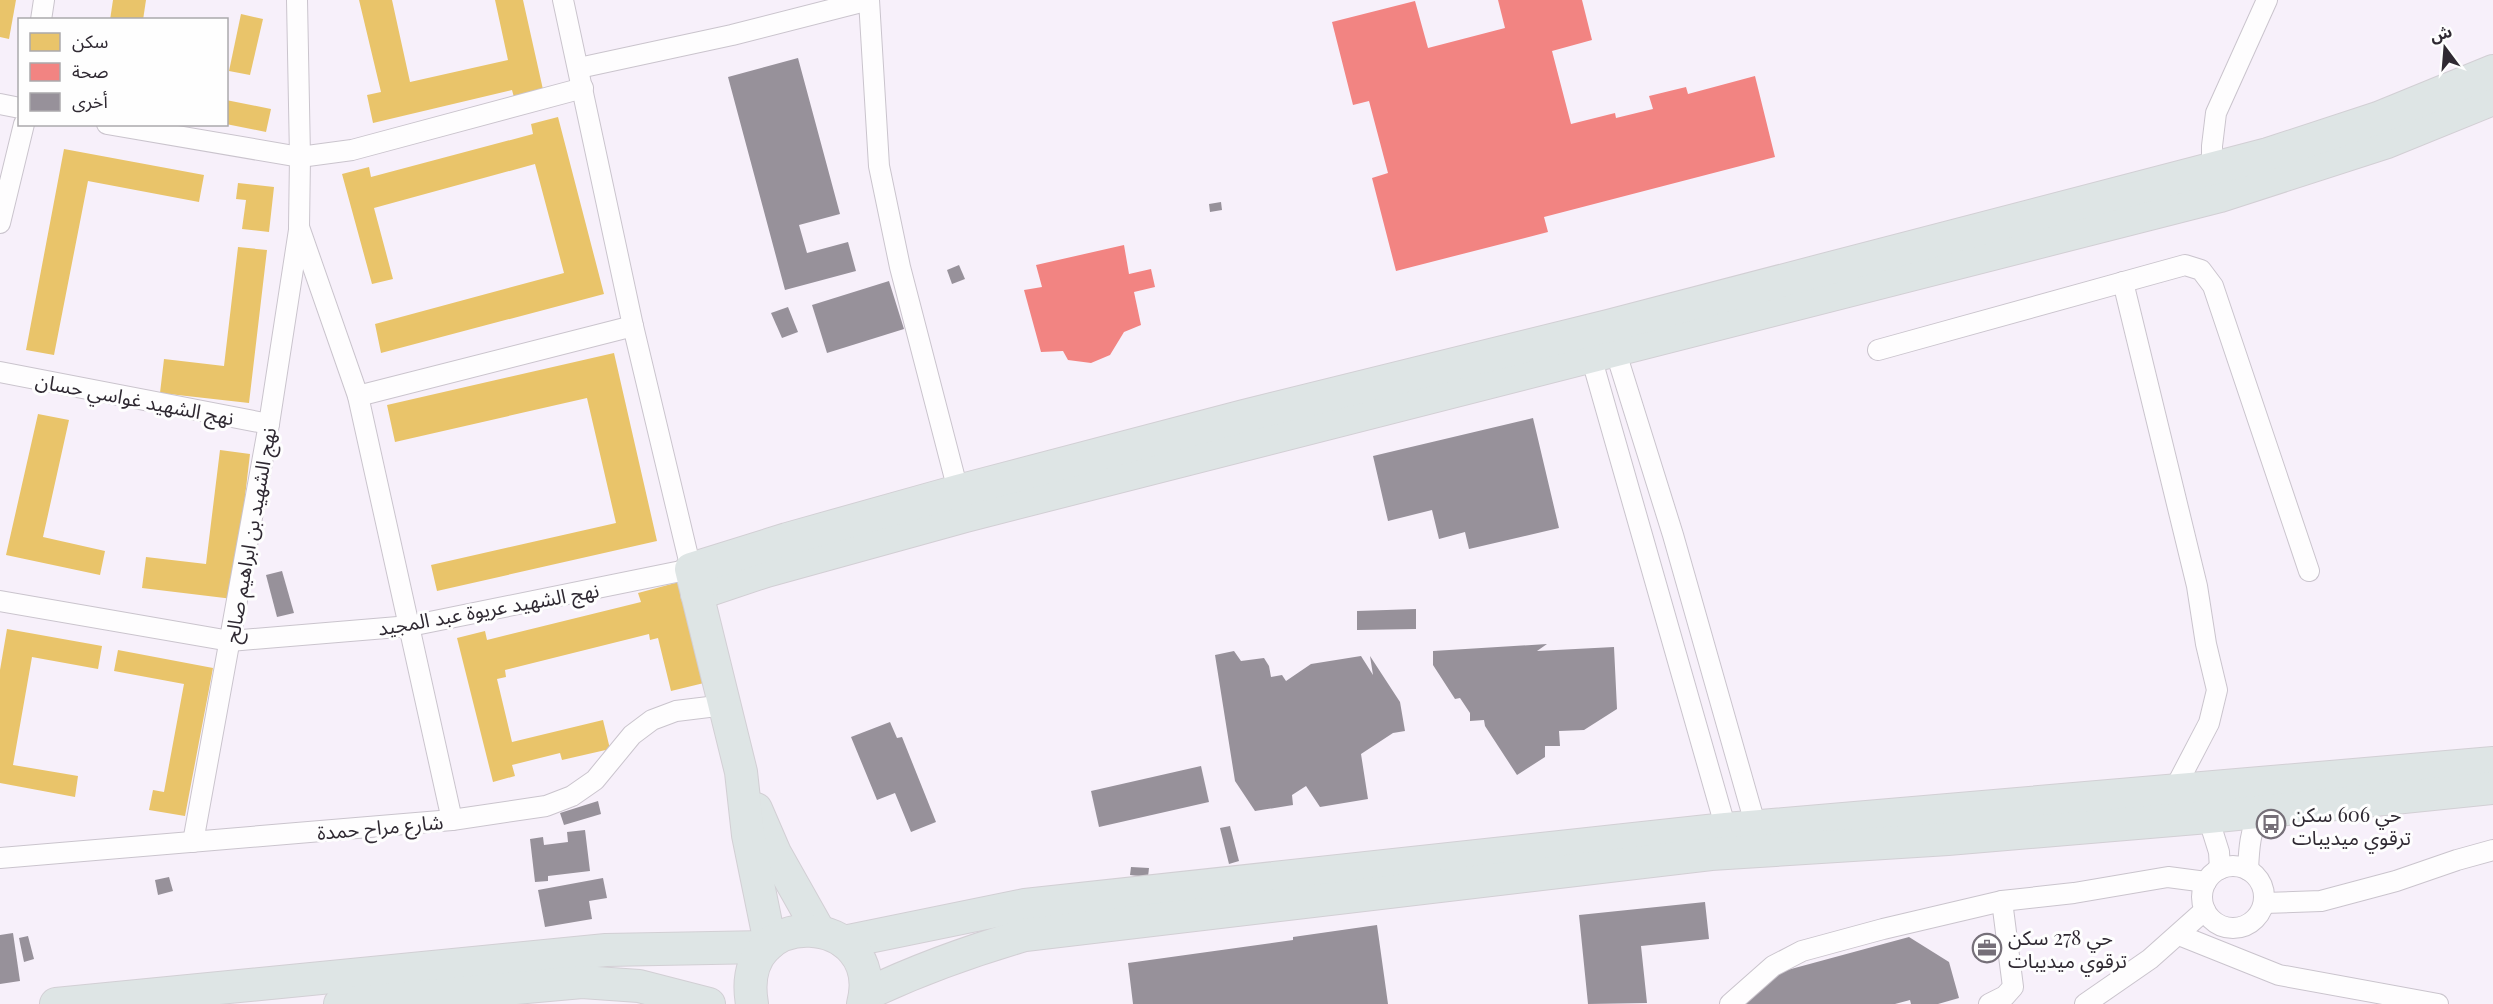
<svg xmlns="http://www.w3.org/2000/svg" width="2493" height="1004" font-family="'Playfair Display','Noto Sans Arabic',serif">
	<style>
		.homes { fill: #e9c46a }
		.health { fill: #f28482 }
		.building { fill: #97919a }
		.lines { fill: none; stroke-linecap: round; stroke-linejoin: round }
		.street-casing { stroke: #cac4cd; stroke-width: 22 }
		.primary-casing { stroke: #d2cfd4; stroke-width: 34 }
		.street { stroke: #fefdfe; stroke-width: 20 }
		.primary { stroke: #dee5e5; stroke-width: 32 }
		.labels { text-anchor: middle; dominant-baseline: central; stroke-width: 6; stroke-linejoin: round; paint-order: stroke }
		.street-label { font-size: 20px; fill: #2f2932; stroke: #fefefe }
		.poi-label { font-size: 20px; fill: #2f2932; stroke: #fefefe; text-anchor: start }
	</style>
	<rect width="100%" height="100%" fill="#f7f0fa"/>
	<g class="homes">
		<path d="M0 0H16L9 39 0 37Z"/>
		<path d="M113 0H146L143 20H110Z"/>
		<path d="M359 0H392L410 82 508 60 495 0H523L544 94 515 101 512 90 373 123 367 95 381 92Z"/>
		<path d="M241 14 263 19 250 75 229 71Z"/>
		<path d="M226 100 271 109 266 132 226 124Z"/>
		<path d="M558 117 604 294 381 353 375 324 564 273 535 164 374 208 393 279 372 284 342 174 369 167 371 177 533 134 531 124Z"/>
		<path d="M64 149 204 175 199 202 88 181 54 355 26 350Z"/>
		<path d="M238 183 274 187 269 232 242 229 246 200 236 199Z"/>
		<path d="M238 247 267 250 249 403 160 393 164 359 224 366Z"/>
		<path d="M614 353 657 541 437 591 431 565 616 523 587 398 395 442 387 405Z"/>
		<path d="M38 414 69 420 43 537 105 551 100 575 6 555Z"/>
		<path d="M220 450 250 454 233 599 142 588 146 557 206 564Z"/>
		<path d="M679 582 704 683 671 691 658 638 650 640 649 634 505 670 506 677 497 679 512 742 603 720 610 749 562 760 560 753 512 765 515 776 493 782 457 638 485 631 487 640 641 602 638 593Z"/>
		<path d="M7 629 102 646 98 669 32 657 13 765 78 776 75 797 0 783V670Z"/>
		<path d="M118 650 213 668 185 816 149 810 153 790 164 792 184 684 114 671Z"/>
	</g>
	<g class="health">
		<path d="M1498 0H1582L1592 40 1552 51 1571 124 1615 113 1616 118 1653 109 1649 96 1686 87 1688 94 1755 76 1775 157 1544 217 1548 232 1396 271 1372 178 1388 173 1369 101 1353 105 1332 22 1415 1 1428 48 1505 28Z"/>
		<path d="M1124 245 1129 274 1151 269 1155 287 1134 292 1141 325 1124 332 1110 355 1091 363 1068 360 1063 351 1041 352 1024 290 1042 287 1036 265Z"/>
	</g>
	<g class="building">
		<path d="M798 58 840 214 799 225 807 253 848 242 856 271 785 290 728 77Z"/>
		<path d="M1221 202 1222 210 1210 212 1209 204Z"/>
		<path d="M959 265 965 279 952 284 947 270Z"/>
		<path d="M889 281 904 329 827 353 812 305Z"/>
		<path d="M788 307 798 332 782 338 771 313Z"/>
		<path d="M1533 418 1559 528 1469 549 1465 532 1439 539 1432 510 1388 521 1373 456Z"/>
		<path d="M282 571 294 613 277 617 266 575Z"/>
		<path d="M1416 609V629L1357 630V611Z"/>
		<path d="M1547 644 1537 651 1614 647 1617 709 1584 730 1559 731 1560 746H1545V757L1517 775 1485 726 1484 720 1470 721V713L1460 698 1455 699 1433 665V651Z"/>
		<path d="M1234 651 1241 661 1264 658 1269 666 1271 677 1282 675 1286 681 1311 664 1361 656 1373 675 1370 656 1400 702 1405 731 1393 733 1361 754 1368 799 1320 807 1306 786 1292 795 1293 805 1255 811 1235 781 1215 655Z"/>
		<path d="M890 722 897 738 902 737 936 822 911 832 895 793 877 800 851 737Z"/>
		<path d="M1201 766 1209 802 1099 827 1091 791Z"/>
		<path d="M598 801 601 814 564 825 560 813Z"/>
		<path d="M1230 826 1239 861 1229 864 1220 828Z"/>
		<path d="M585 830 590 871 548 876V881L535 882 530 839 543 837 544 845 568 842 567 832Z"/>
		<path d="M1131 867 1149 868 1148 877 1130 875Z"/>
		<path d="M169 877 173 891 158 895 155 880Z"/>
		<path d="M603 878 607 898 589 901 592 919 545 927 538 890Z"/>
		<path d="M1705 902 1709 939 1641 946 1647 1003 1588 1004 1579 915Z"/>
		<path d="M1377 925 1388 1004H1133L1128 963 1293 940V937Z"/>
		<path d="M13 933 20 981 0 984V935Z"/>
		<path d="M28 936 34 959 24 962 19 938Z"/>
		<path d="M1909 937 1949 962 1959 998 1938 1004H1911L1910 1000 1895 1004H1743L1780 972Z"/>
	</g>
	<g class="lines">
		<g class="street-casing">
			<g id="street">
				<path d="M297 0 300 157 299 227 358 396 452 820"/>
				<path d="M41 20 44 0"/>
				<path d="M579 68 732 35 869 0 879 166 900 267 961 502"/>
				<path d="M0 104 20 108"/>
				<path d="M107 124 300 157 352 150 583 88"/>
				<path d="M2212 169V146L2216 113 2267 0"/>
				<path d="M0 223 24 124"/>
				<path d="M2123 282 2197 586 2206 644 2217 690 2209 723 2174 790"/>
				<path d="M1612 340 1673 535 1756 827"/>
				<path d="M1588 346 1726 829"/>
				<path d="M1878 350 2185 265 2201 270 2213 286 2309 571"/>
				<path d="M0 372 269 424"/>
				<path d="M358 396 633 326"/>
				<path d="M0 601 230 641 410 626 691 569 633 326 563 0"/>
				<path d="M2208 817 2219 852 2220 869"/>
				<path d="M193 842 269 424 299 230"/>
				<path d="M0 858 452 820 546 806 572 796 595 780 632 735 652 720 676 711 725 705"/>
				<circle cx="2233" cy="897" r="31"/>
				<path d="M2248 870C2249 848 2250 831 2260 812"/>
				<path d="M2264 903 2321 901 2396 881 2457 860 2493 850"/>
				<path d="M2179 935 2279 975 2438 1004"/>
				<path d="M1730 1004 1773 966 1802 951 1883 929 2002 901 2074 893 2168 877 2206 882"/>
				<path d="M1989 1004 2005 996 2013 987 2002 901"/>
				<path d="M2085 1004 2150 959 2205 910"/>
			</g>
		</g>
		<g class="primary-casing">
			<g id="primary">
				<path d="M697 594 766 571 965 516 2220 196 2387 142 2493 99"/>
				<path d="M756 809 775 853 819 931"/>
				<path d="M844 942 1025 905 1726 829 2493 763"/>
				<path d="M770 943 748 835 741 772 691 569 787 539 958 491 1244 416 1608 326 2268 154 2378 118 2493 71"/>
				<path d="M865 995C917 970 970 951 1025 935L1711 854 1948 839 2208 817 2493 788"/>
				<path d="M56 1004 606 950 766 947"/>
				<path d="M340 1004 582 982 639 986 709 1004"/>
				<path d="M752 1004C734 901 887 912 863 1004"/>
			</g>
		</g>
		<use href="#street" class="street"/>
		<use href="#primary" class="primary"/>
	</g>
	<defs>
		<g id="bus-ring" transform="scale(1.5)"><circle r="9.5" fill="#fefefe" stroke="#756f78" stroke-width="1.5"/><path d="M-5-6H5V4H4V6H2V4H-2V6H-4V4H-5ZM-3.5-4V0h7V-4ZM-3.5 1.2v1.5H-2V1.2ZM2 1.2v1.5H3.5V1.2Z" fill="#756f78"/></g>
		<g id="office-ring" transform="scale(1.5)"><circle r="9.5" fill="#fefefe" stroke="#756f78" stroke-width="1.5"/><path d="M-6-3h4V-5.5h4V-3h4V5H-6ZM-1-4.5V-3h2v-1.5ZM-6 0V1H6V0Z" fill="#756f78"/></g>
	</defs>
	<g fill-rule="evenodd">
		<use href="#bus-ring" x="2271" y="824"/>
		<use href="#office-ring" x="1987" y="948"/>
	</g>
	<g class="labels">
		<g class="street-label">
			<text transform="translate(135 398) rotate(11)">نهج الشهيد غواسي حسان</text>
			<text transform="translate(249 535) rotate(-80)">نهج الشهيد بن ابراهيم صالح</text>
			<text transform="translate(488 608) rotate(-10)">نهج الشهيد عريوة عبد المجيد</text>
			<text transform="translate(380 826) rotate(-5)">شارع مراح حمدة</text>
		</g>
		<g class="poi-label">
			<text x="2292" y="813">حي 606 سكن<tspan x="2292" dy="23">ترقوي ميديبات</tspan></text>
			<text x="2008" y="936">حي 278 سكن<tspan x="2008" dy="23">ترقوي ميديبات</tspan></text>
		</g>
	</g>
	<rect x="18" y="18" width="210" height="108" fill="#fefefe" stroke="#aba9ac" stroke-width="1.5"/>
	<rect x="30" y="33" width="30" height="18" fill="#e9c46a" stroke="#aba9ac" stroke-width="1.5"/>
	<text x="72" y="48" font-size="18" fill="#2f2932">سكن</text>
	<rect x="30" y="63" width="30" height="18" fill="#f28482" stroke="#aba9ac" stroke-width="1.5"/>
	<text x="72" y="78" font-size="18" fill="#2f2932">صحة</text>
	<rect x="30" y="93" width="30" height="18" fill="#97919a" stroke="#aba9ac" stroke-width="1.5"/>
	<text x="72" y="108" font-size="18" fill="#2f2932">أخرى</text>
	<g transform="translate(2445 48) rotate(344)" stroke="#fefefe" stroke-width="4.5" paint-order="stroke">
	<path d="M0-4.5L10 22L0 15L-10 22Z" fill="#2f2932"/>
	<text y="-9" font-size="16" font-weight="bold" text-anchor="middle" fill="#2f2932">ش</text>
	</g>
</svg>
